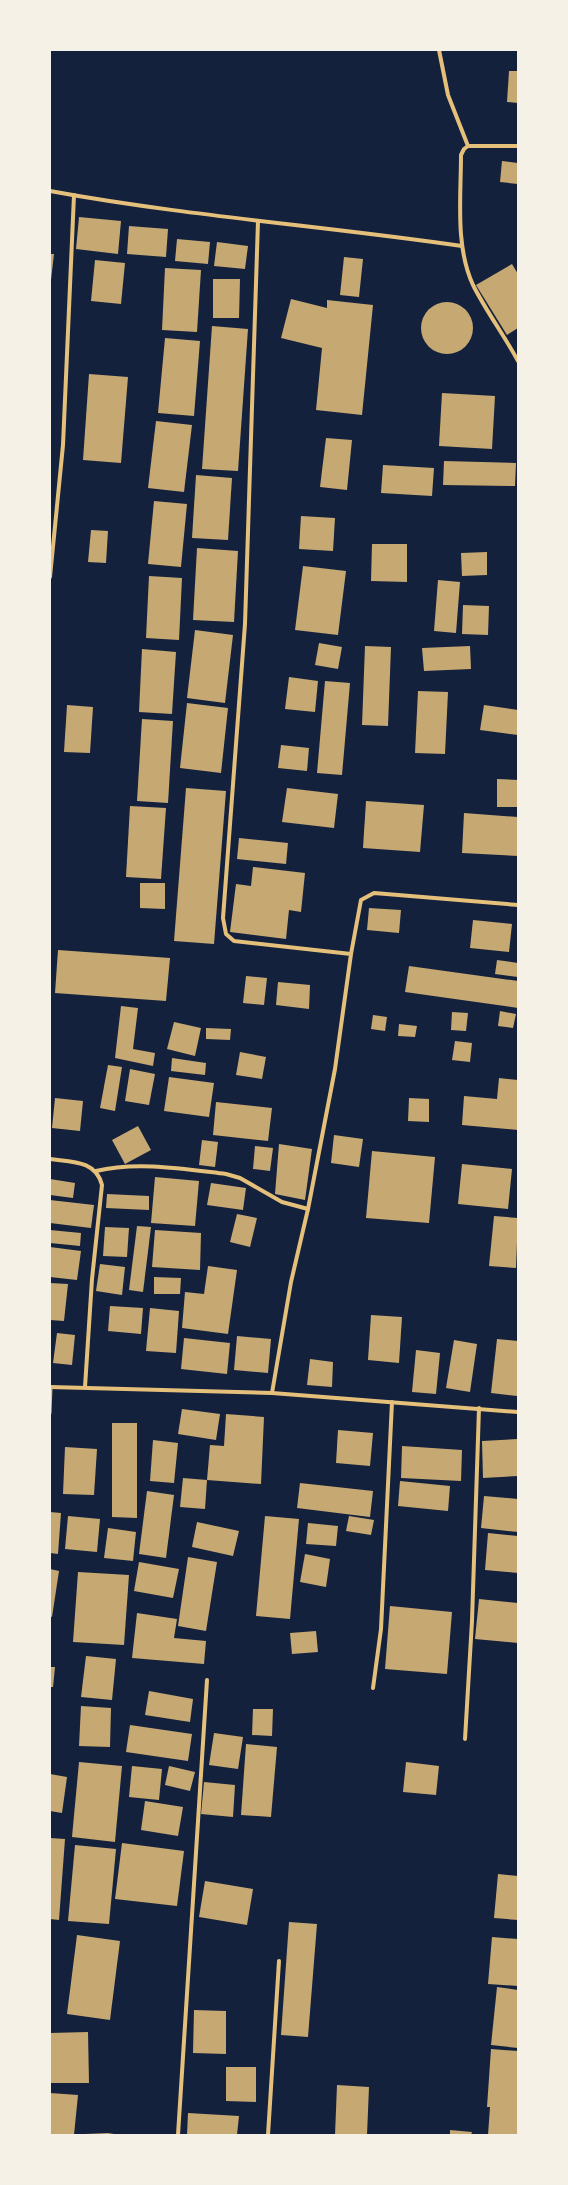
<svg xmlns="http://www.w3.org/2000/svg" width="568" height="2185" font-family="'Source Sans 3',sans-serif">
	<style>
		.building { fill: #c6a872 }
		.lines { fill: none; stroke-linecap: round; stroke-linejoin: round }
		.service { stroke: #e5c07b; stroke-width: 3 }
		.minor { stroke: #e5c07b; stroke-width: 4 }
	</style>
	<rect width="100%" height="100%" fill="#14213d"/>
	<g class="building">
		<path d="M509 71H518V103L507 102Z"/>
		<path d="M502 161 518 163V184L500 182Z"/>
		<path d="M79 217 121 221 118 254 76 249Z"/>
		<path d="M129 226 168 229 166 257 127 254Z"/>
		<path d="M177 239 210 242 208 264 175 261Z"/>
		<path d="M217 242 248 246 245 269 214 266Z"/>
		<path d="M50 254H54L51 280H50Z"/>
		<path d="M344 257 363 259 359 297 340 295Z"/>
		<path d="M95 260 125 263 121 304 91 301Z"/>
		<path d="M512 264 518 274V328L507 335 476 285Z"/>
		<path d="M165 268 201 270 197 332 162 330Z"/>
		<path d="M213 279H240L239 318H213Z"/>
		<path d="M291 299 327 308V300L373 305 362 415 316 410 322 348 281 338Z"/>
		<circle cx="447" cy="328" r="26"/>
		<path d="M212 326 248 329 238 471 202 469Z"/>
		<path d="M165 338 200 341 194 416 158 413Z"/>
		<path d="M89 374 128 377 121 463 83 460Z"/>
		<path d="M442 393 495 396 492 449 439 446Z"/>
		<path d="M156 421 192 425 184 492 148 488Z"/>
		<path d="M326 438 352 440 347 490 320 487Z"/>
		<path d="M444 461 516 463 515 486 443 485Z"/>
		<path d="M383 465 434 468 432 496 381 493Z"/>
		<path d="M196 475 232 478 228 540 192 538Z"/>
		<path d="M154 501 187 504 181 567 148 564Z"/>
		<path d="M301 516 335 518 333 551 299 549Z"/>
		<path d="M91 530 108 531 106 563 88 562Z"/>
		<path d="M372 544H407V582L371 581Z"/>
		<path d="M197 548 238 551 234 622 193 620Z"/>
		<path d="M487 552V575L462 576 461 553Z"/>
		<path d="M303 566 346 571 338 635 295 630Z"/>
		<path d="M149 576 182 578 179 640 146 638Z"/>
		<path d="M438 580 460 582 456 633 434 631Z"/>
		<path d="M463 605 489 606 488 635 462 634Z"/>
		<path d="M195 630 233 635 225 703 187 698Z"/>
		<path d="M319 643 342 647 338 669 315 665Z"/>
		<path d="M365 646 391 647 388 726 362 725Z"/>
		<path d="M470 646 471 669 424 671 422 648Z"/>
		<path d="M142 649 176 652 172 714 139 712Z"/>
		<path d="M289 677 318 681 315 712 285 709Z"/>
		<path d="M325 681 350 683 342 775 317 773Z"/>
		<path d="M418 691 448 692 445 754 415 753Z"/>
		<path d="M187 703 228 708 221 773 180 768Z"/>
		<path d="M67 705 93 707 90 753 64 752Z"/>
		<path d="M484 705 518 710V735L480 730Z"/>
		<path d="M142 719 173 721 168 803 137 801Z"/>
		<path d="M281 745 309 748 307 771 278 768Z"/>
		<path d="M497 779 518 780V807H497Z"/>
		<path d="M186 788 226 791 214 944 174 941Z"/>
		<path d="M287 788 338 794 334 828 282 822Z"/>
		<path d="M366 801 424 805 420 852 363 848Z"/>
		<path d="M130 806 166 808 161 879 126 877Z"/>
		<path d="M464 813 518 817V856L462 853Z"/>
		<path d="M239 838 288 843 286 864 237 859Z"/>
		<path d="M253 867 305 873 301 912 289 910 286 939 230 932 236 884 251 886Z"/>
		<path d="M140 883H165V909L140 908Z"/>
		<path d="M369 908 401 910 399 933 367 930Z"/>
		<path d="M473 920 512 924 509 952 470 948Z"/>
		<path d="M58 950 170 958 166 1001 55 993Z"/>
		<path d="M497 960 518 963V977L495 974Z"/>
		<path d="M409 966 518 981V1008L405 992Z"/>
		<path d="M246 976 267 978 264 1005 243 1003Z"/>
		<path d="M278 982 310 985 309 1009 276 1005Z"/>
		<path d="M121 1006 138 1008 133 1049 155 1053 153 1066 115 1058Z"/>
		<path d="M500 1011 516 1014 513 1028 498 1026Z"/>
		<path d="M452 1012 468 1013 466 1031 451 1030Z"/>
		<path d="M373 1015 387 1017 385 1031 371 1029Z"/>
		<path d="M174 1022 201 1028 195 1056 167 1049Z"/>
		<path d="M399 1024 417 1026 415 1037 398 1036Z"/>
		<path d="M206 1028 231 1029 230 1040 206 1039Z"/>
		<path d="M455 1041 472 1043 470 1062 452 1060Z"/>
		<path d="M240 1052 266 1057 262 1079 236 1075Z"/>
		<path d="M172 1058 206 1063 205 1075 171 1071Z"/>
		<path d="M108 1065 122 1067 115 1111 100 1108Z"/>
		<path d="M130 1069 155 1074 149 1105 125 1101Z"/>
		<path d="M169 1077 214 1083 209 1117 164 1111Z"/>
		<path d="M499 1078 518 1080V1130L462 1125 464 1096 497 1099Z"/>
		<path d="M55 1098 83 1101 80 1131 52 1128Z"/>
		<path d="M409 1098 429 1099V1122L408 1121Z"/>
		<path d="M216 1102 272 1108 268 1141 213 1135Z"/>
		<path d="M138 1126 151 1150 125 1164 112 1140Z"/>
		<path d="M334 1135 363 1139 359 1167 331 1163Z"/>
		<path d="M202 1140 218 1142 215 1167 199 1165Z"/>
		<path d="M279 1144 312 1149 305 1200 275 1194Z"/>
		<path d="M255 1146 273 1148 270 1171 253 1169Z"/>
		<path d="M372 1151 435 1157 429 1223 366 1218Z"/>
		<path d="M462 1164 512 1169 508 1209 458 1204Z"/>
		<path d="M155 1177 199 1181 195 1226 151 1223Z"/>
		<path d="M50 1179 75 1183 73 1198 50 1195Z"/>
		<path d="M211 1183 246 1188 243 1210 207 1205Z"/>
		<path d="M107 1194 149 1196V1210L106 1208Z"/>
		<path d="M50 1200 94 1205 91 1228 50 1223Z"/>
		<path d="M237 1214 257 1218 250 1247 230 1242Z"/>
		<path d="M494 1216 518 1218 516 1268 489 1266Z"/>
		<path d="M137 1226 151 1227 143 1292 129 1290Z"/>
		<path d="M105 1227 129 1228 127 1257 103 1256Z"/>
		<path d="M50 1230 81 1233 80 1246 50 1243Z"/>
		<path d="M155 1230 201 1233 200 1270 152 1267Z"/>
		<path d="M50 1247 81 1251 77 1280 50 1277Z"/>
		<path d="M100 1264 125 1267 122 1295 96 1291Z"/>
		<path d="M208 1266 237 1270 228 1334 182 1328 185 1292 204 1294Z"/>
		<path d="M154 1277 181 1278 180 1294H154Z"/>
		<path d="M50 1283 68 1284 64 1321 50 1320Z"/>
		<path d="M110 1306 143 1308 141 1334 108 1331Z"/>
		<path d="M150 1308 179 1311 176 1353 146 1351Z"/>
		<path d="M371 1315 402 1317 399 1363 368 1360Z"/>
		<path d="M57 1333 75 1335 72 1365 53 1363Z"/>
		<path d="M237 1336 271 1339 268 1373 234 1370Z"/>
		<path d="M184 1338 230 1343 227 1374 181 1369Z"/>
		<path d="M497 1339 518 1341 517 1396 491 1393Z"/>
		<path d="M454 1340 477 1344 470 1392 446 1388Z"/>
		<path d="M416 1350 440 1353 436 1394 412 1392Z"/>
		<path d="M310 1359 333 1362 332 1387 307 1385Z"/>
		<path d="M182 1409 220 1414 216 1440 178 1434Z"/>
		<path d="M226 1414 264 1417 261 1484 207 1480 210 1445 224 1446Z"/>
		<path d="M112 1423H137V1518L112 1517Z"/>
		<path d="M338 1430 373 1433 370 1466 336 1463Z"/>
		<path d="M518 1439V1476L483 1478 482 1441Z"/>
		<path d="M153 1440 178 1443 174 1483 150 1481Z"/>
		<path d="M402 1446 462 1450 461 1481 401 1478Z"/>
		<path d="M65 1447 97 1449 94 1495 63 1494Z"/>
		<path d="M183 1478 207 1480 205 1509 180 1507Z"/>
		<path d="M400 1481 450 1486 448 1511 398 1506Z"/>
		<path d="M300 1483 373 1491 370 1517 297 1508Z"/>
		<path d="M147 1491 174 1495 166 1558 139 1554Z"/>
		<path d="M484 1496 518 1499V1532L481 1528Z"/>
		<path d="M50 1512 61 1513 58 1554 50 1553Z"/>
		<path d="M68 1516 100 1519 97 1552 65 1549Z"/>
		<path d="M265 1516 299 1519 290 1619 256 1616Z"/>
		<path d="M349 1516 374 1520 371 1535 346 1531Z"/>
		<path d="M197 1522 239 1531 233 1556 192 1547Z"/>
		<path d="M308 1523 338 1526 336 1546 306 1544Z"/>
		<path d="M108 1528 136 1532 133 1561 104 1558Z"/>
		<path d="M488 1533 518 1536V1573L485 1570Z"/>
		<path d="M305 1554 330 1559 326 1587 300 1582Z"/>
		<path d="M188 1557 217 1562 206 1631 178 1626Z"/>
		<path d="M139 1562 179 1569 173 1598 134 1591Z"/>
		<path d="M50 1569 59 1571 52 1617 50 1616Z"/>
		<path d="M78 1572 129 1575 124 1645 73 1642Z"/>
		<path d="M479 1599 518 1603V1643L475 1639Z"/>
		<path d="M390 1606 452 1612 447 1674 385 1669Z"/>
		<path d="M137 1613 177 1619 174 1638 206 1641 204 1664 132 1658Z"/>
		<path d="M316 1631 318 1652 292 1654 290 1633Z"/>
		<path d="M86 1656 116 1659 112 1700 81 1697Z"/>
		<path d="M50 1667H55L53 1687H50Z"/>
		<path d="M149 1691 193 1699 190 1722 145 1715Z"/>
		<path d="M81 1706 111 1708 110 1747 79 1746Z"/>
		<path d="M253 1709H273L272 1736 252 1735Z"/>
		<path d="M130 1725 192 1734 188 1761 126 1752Z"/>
		<path d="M214 1733 243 1737 238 1769 209 1765Z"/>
		<path d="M246 1744 277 1747 271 1817 241 1815Z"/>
		<path d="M79 1762 122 1766 115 1842 72 1837Z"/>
		<path d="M406 1762 439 1766 436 1795 403 1792Z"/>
		<path d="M132 1766 162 1769 159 1800 129 1797Z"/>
		<path d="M169 1766 195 1772 190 1791 165 1785Z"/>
		<path d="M50 1774 67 1777 62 1813 50 1811Z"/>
		<path d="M204 1782 235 1785 233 1817 201 1814Z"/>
		<path d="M145 1801 183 1807 178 1836 141 1830Z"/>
		<path d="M50 1838 65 1839 59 1920 50 1919Z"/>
		<path d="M122 1843 184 1851 177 1906 115 1899Z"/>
		<path d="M75 1845 116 1849 109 1924 68 1921Z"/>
		<path d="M498 1874 518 1876V1920L494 1918Z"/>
		<path d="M205 1881 253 1889 247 1925 199 1917Z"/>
		<path d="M289 1922 317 1924 308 2037 281 2035Z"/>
		<path d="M77 1935 120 1941 110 2020 67 2014Z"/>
		<path d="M492 1937 518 1939V1986L488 1984Z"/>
		<path d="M497 1987 518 1990V2048L491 2045Z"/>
		<path d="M194 2010 226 2011V2054L193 2053Z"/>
		<path d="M88 2032 89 2083H50V2033Z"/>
		<path d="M491 2049 518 2051V2135H488L490 2107H487Z"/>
		<path d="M226 2067H256V2102L226 2101Z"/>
		<path d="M337 2085 369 2087 367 2135H335Z"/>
		<path d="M50 2093 78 2095 74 2135H50Z"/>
		<path d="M188 2113 239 2116 237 2135H187Z"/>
		<path d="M450 2130 472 2132 471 2135H450Z"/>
		<path d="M108 2133 120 2135H85V2134Z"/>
	</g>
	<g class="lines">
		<path class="service" d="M50 1413 51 1387"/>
		<g class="minor">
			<path d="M439 50 448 95 468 146"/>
			<path d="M518 146H468L464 149 461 155C461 197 455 246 473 285 486 311 504 335 518 361"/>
			<path d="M50 191C186 216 325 226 462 246"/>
			<path d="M258 221 245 624 223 918 226 934 234 941 351 954 335 1069 308 1209 291 1282 272 1393"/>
			<path d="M50 577 63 445 74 195"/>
			<path d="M351 954 361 900 374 893 518 905"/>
			<path d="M50 1159C71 1162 96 1160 102 1185L92 1279 85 1387"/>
			<path d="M96 1171C137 1161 184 1169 226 1174L240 1178 282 1202 308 1209"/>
			<path d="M50 1387 272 1393 518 1412"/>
			<path d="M373 1688 381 1629 392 1402"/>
			<path d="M465 1739 472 1621 479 1408"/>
			<path d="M178 2135 207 1680"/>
			<path d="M268 2135 279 1961"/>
		</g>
	</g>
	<rect width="568" height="2185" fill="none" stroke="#f6f1e7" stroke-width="102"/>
</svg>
